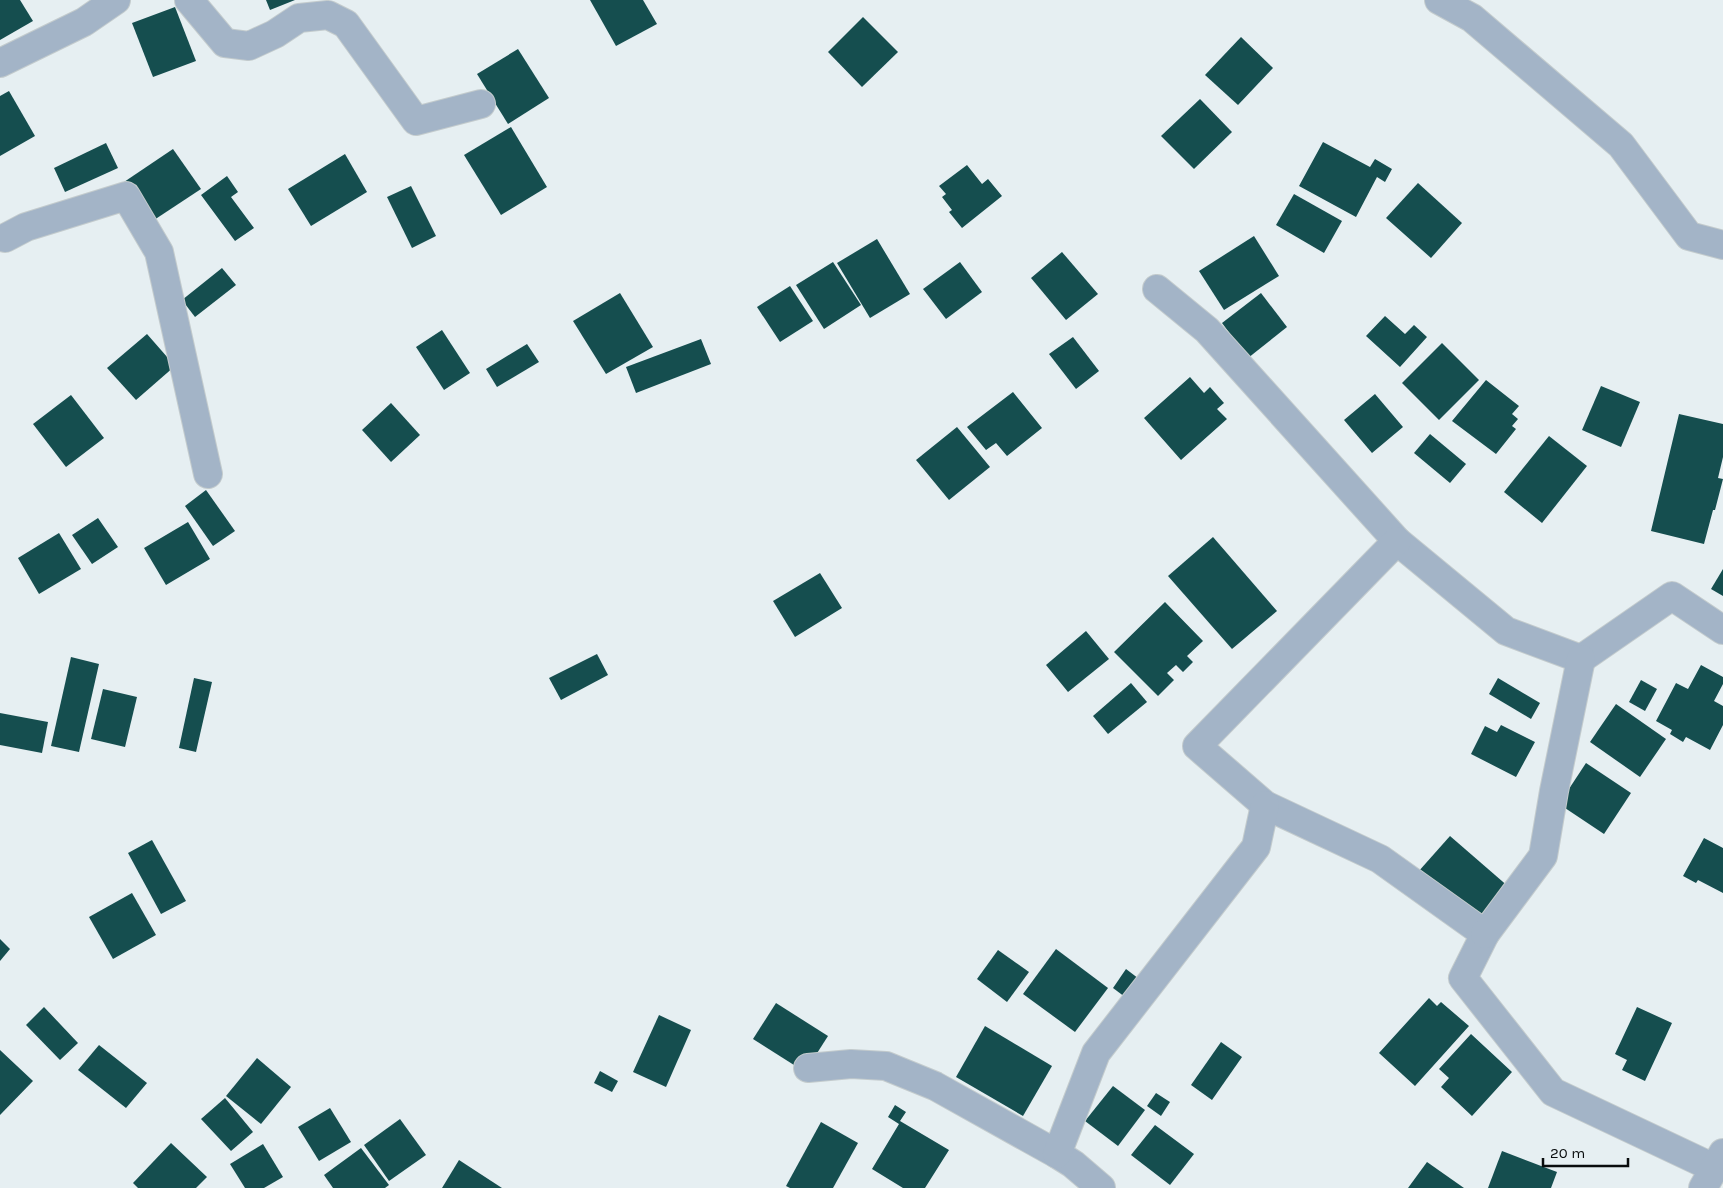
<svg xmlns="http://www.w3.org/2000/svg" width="1723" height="1188" font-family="Karla,sans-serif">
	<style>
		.building { fill: #154e4f }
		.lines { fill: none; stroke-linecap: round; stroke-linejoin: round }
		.minor-casing { stroke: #c3cbcd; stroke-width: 30 }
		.tertiary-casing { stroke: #c3cbcd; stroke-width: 30 }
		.minor { stroke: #a3b4c7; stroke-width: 28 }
		.tertiary { stroke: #a3b4c7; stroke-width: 28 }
	</style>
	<rect width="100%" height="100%" fill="#e6eff2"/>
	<g class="building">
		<path d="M0 0H20L33 21 0 40Z"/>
		<path d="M266 0H295L270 10Z"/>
		<path d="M590 0H643L657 24 616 46Z"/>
		<path d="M175 7 196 61 153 77 132 23Z"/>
		<path d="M863 17 898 52 862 87 828 52Z"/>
		<path d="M1241 37 1273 68 1238 105 1205 75Z"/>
		<path d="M518 49 549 98 508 124 477 74Z"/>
		<path d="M9 91 35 136 0 156V96Z"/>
		<path d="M1200 99 1232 132 1194 169 1161 136Z"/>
		<path d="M511 127 547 187 501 215 464 155Z"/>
		<path d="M1323 142 1370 167 1375 159 1392 169 1385 182 1377 177 1356 217 1299 186Z"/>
		<path d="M106 143 118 168 65 192 54 168Z"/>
		<path d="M173 149 201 189 151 222 124 182Z"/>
		<path d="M345 154 367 192 311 226 288 189Z"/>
		<path d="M967 165 982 184 988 179 1002 196 962 228 949 212 952 210 942 197 946 194 939 186Z"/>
		<path d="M227 176 238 192 231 197 254 228 235 241 201 195Z"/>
		<path d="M1418 183 1462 223 1431 258 1386 218Z"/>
		<path d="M411 186 436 236 412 248 387 197Z"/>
		<path d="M1294 194 1342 221 1324 253 1276 225Z"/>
		<path d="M1254 236 1279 276 1224 310 1199 271Z"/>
		<path d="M877 239 910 294 870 318 837 263Z"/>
		<path d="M1062 252 1098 294 1066 320 1031 278Z"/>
		<path d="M833 262 861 305 824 329 796 285Z"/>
		<path d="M960 262 982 292 946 319 923 289Z"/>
		<path d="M222 268 236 285 195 317 182 300Z"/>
		<path d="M790 286 813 321 780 342 757 307Z"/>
		<path d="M620 293 653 347 606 374 573 321Z"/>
		<path d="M1261 293 1287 327 1248 358 1222 323Z"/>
		<path d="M1385 316 1405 334 1414 325 1427 337 1400 367 1366 336Z"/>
		<path d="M442 330 470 373 444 390 416 347Z"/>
		<path d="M147 334 175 366 136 400 107 368Z"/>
		<path d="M1073 337 1099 371 1076 389 1049 354Z"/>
		<path d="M701 339 711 364 636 393 626 367Z"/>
		<path d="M1442 343 1479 380 1439 420 1402 383Z"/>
		<path d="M527 344 539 362 497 387 486 369Z"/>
		<path d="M1190 377 1204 393 1210 387 1224 403 1217 409 1227 419 1181 460 1144 418Z"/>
		<path d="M1486 380 1519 406 1512 414 1518 419 1512 426 1516 429 1496 454 1452 421Z"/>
		<path d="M1601 386 1640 402 1621 447 1582 430Z"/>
		<path d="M1013 392 1042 428 1007 456 996 443 986 450 967 427Z"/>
		<path d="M1375 394 1403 427 1372 453 1344 420Z"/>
		<path d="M71 395 104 438 66 467 33 424Z"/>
		<path d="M391 403 420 435 391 462 362 430Z"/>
		<path d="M1679 414 1723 424V457L1718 478 1723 479 1715 510H1713L1704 544 1651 531Z"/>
		<path d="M957 427 990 467 949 500 916 460Z"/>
		<path d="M1430 434 1466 464 1450 483 1414 453Z"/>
		<path d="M1549 436 1587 466 1542 523 1504 492Z"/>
		<path d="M206 490 235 531 213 546 185 506Z"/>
		<path d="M98 518 118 547 92 564 72 535Z"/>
		<path d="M188 522 210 559 166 585 144 548Z"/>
		<path d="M59 533 81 569 39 594 18 558Z"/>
		<path d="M1213 537 1277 611 1232 649 1168 576Z"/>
		<path d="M1723 569V596L1711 589Z"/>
		<path d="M820 573 842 608 795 637 773 601Z"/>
		<path d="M1165 602 1203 641 1187 656 1193 662 1183 672 1176 665 1167 673 1174 680 1158 696 1114 652Z"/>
		<path d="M1086 631 1109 659 1068 692 1046 665Z"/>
		<path d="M597 654 608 675 561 700 549 678Z"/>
		<path d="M71 657 99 664 79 752 51 746Z"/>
		<path d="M1701 665 1723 677V684L1714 701 1723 706V725L1710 750 1686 737 1683 742 1670 734 1672 730 1656 721 1676 683 1688 689Z"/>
		<path d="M194 678 212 682 196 752 179 748Z"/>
		<path d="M1498 678 1540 703 1531 719 1489 694Z"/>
		<path d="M1641 680 1657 689 1645 711 1629 702Z"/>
		<path d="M1131 683 1147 702 1108 734 1093 716Z"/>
		<path d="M103 689 137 697 125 747 91 739Z"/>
		<path d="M1616 704 1666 739 1640 777 1590 742Z"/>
		<path d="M0 713 48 722 42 753 0 745Z"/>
		<path d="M1501 725 1535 742 1516 777 1471 754 1485 726 1497 732Z"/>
		<path d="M1586 763 1631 793 1604 834 1559 804Z"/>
		<path d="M1450 836 1510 888 1478 924 1418 872Z"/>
		<path d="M1704 838 1723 848V893L1698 880 1696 883 1683 876Z"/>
		<path d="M152 840 186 901 161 914 128 853Z"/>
		<path d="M132 893 156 935 113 959 89 917Z"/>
		<path d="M0 939 10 949 0 961Z"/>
		<path d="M1056 949 1108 988 1075 1032 1023 994Z"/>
		<path d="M998 950 1029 972 1007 1002 977 979Z"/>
		<path d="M1126 969 1147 985 1133 1003 1113 988Z"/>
		<path d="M1429 998 1437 1006 1441 1002 1469 1026 1415 1086 1379 1053Z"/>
		<path d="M776 1003 828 1036 805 1072 753 1039Z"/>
		<path d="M44 1007 78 1043 60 1060 26 1025Z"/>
		<path d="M1637 1007 1672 1023 1645 1081 1622 1070 1627 1060 1615 1054Z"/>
		<path d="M659 1015 691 1030 666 1087 633 1072Z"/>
		<path d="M985 1026 1052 1066 1023 1116 956 1077Z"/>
		<path d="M1471 1034 1512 1072 1472 1116 1441 1087 1449 1078 1439 1069Z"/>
		<path d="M1221 1042 1242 1057 1212 1100 1191 1085Z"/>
		<path d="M99 1045 147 1083 126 1108 78 1070Z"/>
		<path d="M0 1050 33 1081 0 1115Z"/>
		<path d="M257 1058 291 1087 261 1124 226 1096Z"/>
		<path d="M600 1071 618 1081 612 1092 594 1083Z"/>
		<path d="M1113 1086 1145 1110 1118 1146 1085 1121Z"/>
		<path d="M1156 1093 1170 1102 1161 1116 1147 1106Z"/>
		<path d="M225 1098 253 1132 231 1151 201 1119Z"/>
		<path d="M895 1105 906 1112 900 1121 949 1150 925 1188H903L872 1169 899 1124 888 1117Z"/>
		<path d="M330 1108 351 1142 319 1161 298 1127Z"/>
		<path d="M400 1119 426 1155 389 1181 364 1145Z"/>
		<path d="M821 1122 858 1143 833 1188H790L786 1186Z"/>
		<path d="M1155 1125 1194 1154 1170 1185 1131 1155Z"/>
		<path d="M171 1143 207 1177 196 1188H138L133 1183Z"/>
		<path d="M263 1144 283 1177 264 1188H245L230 1164Z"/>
		<path d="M361 1148 389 1185 385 1188H333L324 1175Z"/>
		<path d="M1502 1151 1557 1172 1551 1188H1488Z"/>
		<path d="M459 1160 502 1188H442Z"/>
		<path d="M1427 1162 1464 1188H1408Z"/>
	</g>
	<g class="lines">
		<g class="minor-casing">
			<g id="minor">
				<path d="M189 0 225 43 249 46 275 34 299 18 328 15 346 24 416 121 481 104"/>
				<path d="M1439 0 1472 18 1621 145 1689 236 1723 245"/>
				<path d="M0 63 84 22 116 0"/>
				<path d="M5 238 26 227 126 196 159 252 208 474"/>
				<path d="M1157 289 1207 330 1397 541 1506 631 1581 659 1672 596 1723 630"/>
				<path d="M1397 541 1197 746 1265 805 1380 859 1485 934 1463 978 1553 1092 1714 1168"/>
				<path d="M1485 934 1543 856 1554 791 1581 659"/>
				<path d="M808 1068 851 1064 886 1066 935 1086 1057 1154 1073 1164 1101 1188"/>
				<path d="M1057 1154 1096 1053 1256 847 1265 805"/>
			</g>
		</g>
		<g class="tertiary-casing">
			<path id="tertiary" d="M1703 1188 1723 1153"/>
		</g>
		<use href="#minor" class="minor"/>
		<use href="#tertiary" class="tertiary"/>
	</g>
	<path d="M1543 1158v8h85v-8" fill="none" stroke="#090c0d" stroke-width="2.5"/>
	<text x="1550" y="1158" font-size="15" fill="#090c0d" stroke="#e6eff2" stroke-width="4" paint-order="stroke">20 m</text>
</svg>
